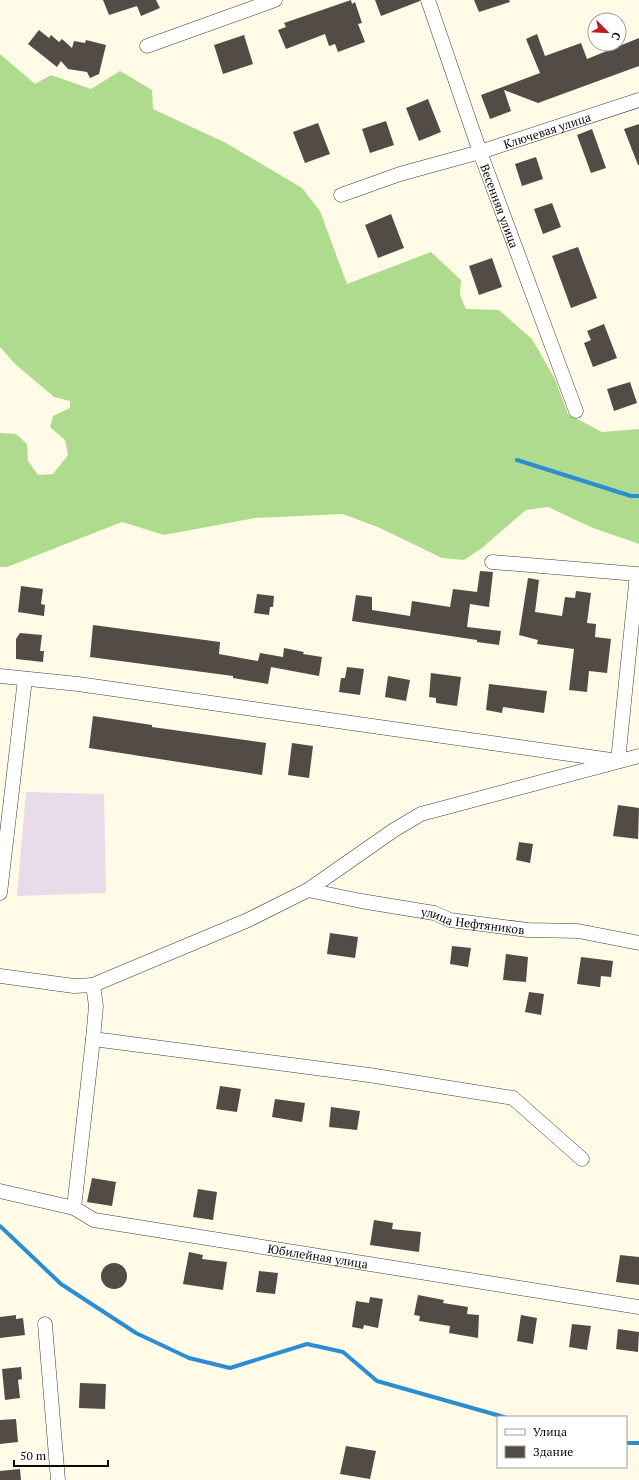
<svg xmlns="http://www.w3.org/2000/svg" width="639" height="1480" font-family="'PT Serif',serif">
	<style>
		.industrial { fill: #e8dcea }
		.forest { fill: #afdb8e }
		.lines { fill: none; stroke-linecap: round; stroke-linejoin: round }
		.stream { stroke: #2c8dd3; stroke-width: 4 }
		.building { fill: #524b46 }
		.minor-casing { stroke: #3c3c3c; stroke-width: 15 }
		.minor { stroke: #fff; stroke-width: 14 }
		.labels { text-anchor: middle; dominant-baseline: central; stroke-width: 4; stroke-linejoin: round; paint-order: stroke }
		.street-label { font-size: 12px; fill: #090909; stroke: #fff }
	</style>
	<rect width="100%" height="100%" fill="#fffbe6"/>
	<path class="industrial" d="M26 792 104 794 106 893 17 896Z"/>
	<path class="forest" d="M0 54 35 84 51 75 91 89 120 71 152 90 153 109 226 143 302 188 320 211 347 284 431 252 461 280 460 295 466 309 499 310 532 339 555 379 568 414 602 432 639 429V544L593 528 548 507 526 510 482 548 464 560 442 558 380 528 343 514 255 518 164 535 122 522 7 567H0V433L16 434 27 444 28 461 38 475 53 474 68 455 65 440 50 427 53 416 70 408V401L54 397 15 364 0 347Z"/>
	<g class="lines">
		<g class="stream">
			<path d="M517 460 631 496H639"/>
			<path d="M0 1226 61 1284 136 1333 189 1358 230 1368 307 1344 343 1352 377 1381 504 1417"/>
			<path d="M626 1443H639"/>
		</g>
	</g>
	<g class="building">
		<path d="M103 0H156L160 8 141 16 137 6 109 15Z"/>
		<path d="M351 0 352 4 355 2 362 23 358 24 365 42 338 52 335 44 329 46 325 34 286 49 278 30 286 27 284 23Z"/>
		<path d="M375 0H420V1L381 16Z"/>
		<path d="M474 0H509L510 2 479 12Z"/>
		<path d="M39 30 49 38 51 35 59 42 62 39 72 48 74 41 85 43 86 40 106 45 99 74 90 78 87 72 68 69 61 61 57 67 28 44Z"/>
		<path d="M537 34 545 56 581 43 587 59 639 38V66L538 103 504 90 511 111 490 119 481 95 540 73 526 39Z"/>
		<path d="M244 35 253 64 223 74 214 45Z"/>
		<path d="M428 99 441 132 419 141 406 108Z"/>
		<path d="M386 121 394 145 370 153 362 129Z"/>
		<path d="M318 123 330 154 305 163 293 132Z"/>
		<path d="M639 124V165H638L624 129Z"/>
		<path d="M592 129 606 168 591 173 577 135Z"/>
		<path d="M536 157 543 179 522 186 515 164Z"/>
		<path d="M552 203 561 227 543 234 534 209Z"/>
		<path d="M391 214 404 248 378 258 365 225Z"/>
		<path d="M578 247 597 298 571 308 552 256Z"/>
		<path d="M492 258 502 287 479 295 469 266Z"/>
		<path d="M604 324 617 358 593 367 584 343 591 340 587 331Z"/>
		<path d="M630 382 637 403 614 411 607 389Z"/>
		<path d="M480 571 493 572 489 607 470 604 467 627 501 631 499 645 477 642V640L352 621 356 595 372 597V610L410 616 412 601 450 607 453 589 477 592Z"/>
		<path d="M528 578 539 580 535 612 562 616 565 597 575 598 576 591 591 593 587 623 596 624 595 637 611 639 607 673 589 671 587 692 569 690 574 649 537 644 538 640 519 635Z"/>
		<path d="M21 586 43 589 41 604 45 605 44 616 18 612Z"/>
		<path d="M257 594 274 596 273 607H270L269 615 254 613Z"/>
		<path d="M93 625 220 642 219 654 258 661 260 653 283 657 284 648 304 652 303 654 322 657 319 676 271 667 268 684 233 678V676L90 657Z"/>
		<path d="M20 633 42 635 40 651H44L43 662 16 659V639Z"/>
		<path d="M347 667 364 669 360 695 339 692 341 678H345Z"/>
		<path d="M431 673 461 677 457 706 436 703V698L429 697Z"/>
		<path d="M388 676 410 680 406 701 385 697Z"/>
		<path d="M489 684 547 691 544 713 503 707 502 713 486 710Z"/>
		<path d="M93 716 152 725V727L266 743 262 775 89 748Z"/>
		<path d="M292 743 313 746 309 778 288 775Z"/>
		<path d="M618 805 639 808 638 839 613 836Z"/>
		<path d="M519 842 533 844 530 863 516 860Z"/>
		<path d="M330 933 358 937 355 958 327 954Z"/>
		<path d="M452 946 471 948 468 967 450 964Z"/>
		<path d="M506 954 528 957 526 982 503 980Z"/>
		<path d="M581 957 613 961 611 977 601 976 600 987 577 984Z"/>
		<path d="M529 992 544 994 541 1015 525 1012Z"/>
		<path d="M220 1086 241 1089 237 1112 216 1109Z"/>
		<path d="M275 1099 305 1103 302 1122 272 1117Z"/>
		<path d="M331 1107 360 1111 357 1130 329 1127Z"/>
		<path d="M92 1178 116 1182 112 1206 87 1202Z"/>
		<path d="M198 1189 217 1192 213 1220 193 1217Z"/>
		<path d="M374 1220 393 1223 392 1229 421 1232 419 1252 370 1245Z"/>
		<path d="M189 1252 203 1255 202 1259 227 1262 223 1290 183 1284Z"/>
		<path d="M620 1255 639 1257V1285L616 1282Z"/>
		<circle cx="114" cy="1276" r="13"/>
		<path d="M259 1271 278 1273 275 1294 256 1292Z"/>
		<path d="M418 1295 444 1300 443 1303 468 1307 467 1314 479 1315 478 1338 449 1333 450 1326 419 1321 420 1316 414 1315Z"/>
		<path d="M370 1297 383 1299 378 1328 364 1325 363 1329 352 1327 356 1301 369 1303Z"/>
		<path d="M16 1315V1319L23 1318 25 1335 0 1338V1317Z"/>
		<path d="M521 1315 537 1318 533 1344 517 1341Z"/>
		<path d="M572 1324 591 1326 587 1350 569 1347Z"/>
		<path d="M618 1329 639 1332 638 1352 616 1349Z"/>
		<path d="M21 1367 22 1379 18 1380 20 1398 5 1400 2 1369Z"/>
		<path d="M80 1383 106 1384 105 1409 79 1408Z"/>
		<path d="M16 1419 18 1442 0 1444V1420Z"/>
		<path d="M346 1446 376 1451 370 1479 340 1474Z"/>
		<path d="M20 1469 21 1480H0V1471Z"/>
	</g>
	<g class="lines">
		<g class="minor-casing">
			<g id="minor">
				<path id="s1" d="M428 0 480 152 576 411"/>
				<path d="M147 46 275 0"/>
				<path id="s2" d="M341 195 400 174 480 152 639 100"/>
				<path d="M0 676 78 684 618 761 637 574 492 562"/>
				<path id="s3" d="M308 890 361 901 434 913 450 920 528 930 578 931 639 943"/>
				<path d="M0 893 25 679"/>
				<path d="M0 976 74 986 93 985 96 1006 93 1039 74 1208"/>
				<path d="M93 985 248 920 308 890 394 830 421 814 639 756"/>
				<path d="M93 1039 369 1075 513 1098 582 1159"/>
				<path id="s4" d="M0 1191 74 1208 94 1220 639 1307"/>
				<path d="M45 1324 58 1480"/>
			</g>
		</g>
		<use href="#minor" class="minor"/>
	</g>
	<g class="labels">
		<g class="street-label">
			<text stroke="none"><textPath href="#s2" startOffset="216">Ключевая улица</textPath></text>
			<text stroke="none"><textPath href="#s1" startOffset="218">Весенняя улица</textPath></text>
			<text stroke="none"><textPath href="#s3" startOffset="168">улица Нефтяников</textPath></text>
			<text stroke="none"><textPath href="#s4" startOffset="326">Юбилейная улица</textPath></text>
		</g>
	</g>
	<rect x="497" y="1416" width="130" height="52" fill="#ffffff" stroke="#9d9d9d"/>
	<rect x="505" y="1429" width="20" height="6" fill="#ffffff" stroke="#9d9d9d"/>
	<text x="533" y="1436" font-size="12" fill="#090909">Улица</text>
	<rect x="505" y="1446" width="20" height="12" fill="#524b46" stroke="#9d9d9d"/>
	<text x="533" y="1456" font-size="12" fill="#090909">Здание</text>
	<g transform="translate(607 32) rotate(114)"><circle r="19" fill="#ffffff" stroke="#9d9d9d"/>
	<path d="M0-3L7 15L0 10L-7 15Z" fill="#be1d22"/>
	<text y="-6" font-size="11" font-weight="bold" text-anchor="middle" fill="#090909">С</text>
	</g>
	<path d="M14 1460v6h94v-6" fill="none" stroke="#090909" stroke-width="2"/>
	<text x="20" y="1460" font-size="12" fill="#090909" stroke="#ffffff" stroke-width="3" paint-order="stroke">50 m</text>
</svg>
